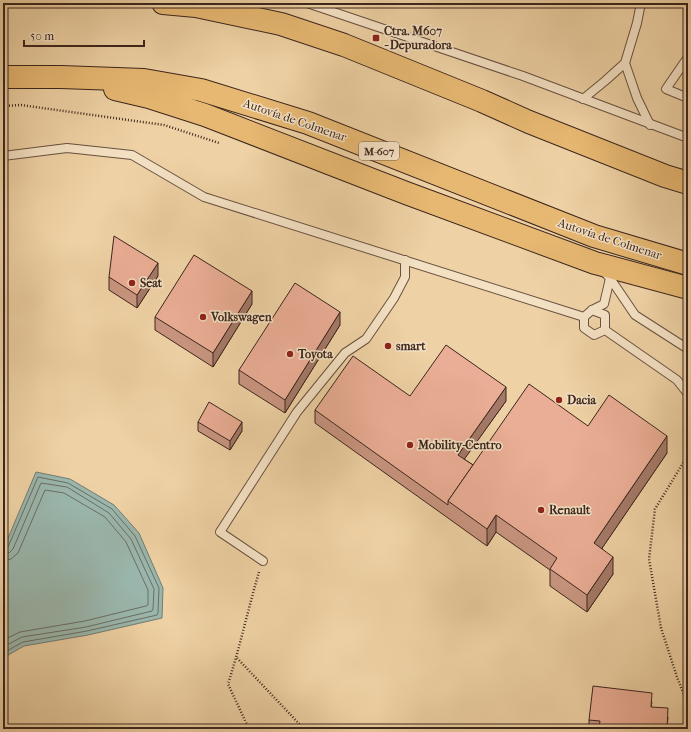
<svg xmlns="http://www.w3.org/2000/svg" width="691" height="732" font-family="'IM FELL French Canon',serif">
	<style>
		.water { fill: #9ab6ac; stroke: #747c73 }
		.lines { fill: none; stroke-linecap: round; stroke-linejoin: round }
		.shore { stroke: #6b6e64; stroke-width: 1 }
		.service-casing { stroke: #68513f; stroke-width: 10 }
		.motorway-casing { stroke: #3c261d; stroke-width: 24 }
		.path { stroke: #3c261d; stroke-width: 2.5; stroke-dasharray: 1 2; stroke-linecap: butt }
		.service { stroke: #f4e1c4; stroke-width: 8 }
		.motorway { stroke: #e7b872; stroke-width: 22 }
		.wall { fill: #c99580; stroke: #3c261d }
		.shaded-wall { fill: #a47968; stroke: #3c261d }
		.building { fill: #eaad95; stroke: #3c261d }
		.poi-dot { fill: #8f2418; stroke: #f4e1c4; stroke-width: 1.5 }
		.labels { text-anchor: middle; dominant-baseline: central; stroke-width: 3; stroke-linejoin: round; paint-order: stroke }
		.shield { fill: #f4e1c4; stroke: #735e4f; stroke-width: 1 }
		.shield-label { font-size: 11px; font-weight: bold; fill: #3c261d }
		.poi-label { font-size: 12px; font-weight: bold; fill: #3c261d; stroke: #f4e1c4; text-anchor: start }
		.street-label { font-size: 12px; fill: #3c261d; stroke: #f4e1c4 }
	</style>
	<rect width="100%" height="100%" fill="#eed1a4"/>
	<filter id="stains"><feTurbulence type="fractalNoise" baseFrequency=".005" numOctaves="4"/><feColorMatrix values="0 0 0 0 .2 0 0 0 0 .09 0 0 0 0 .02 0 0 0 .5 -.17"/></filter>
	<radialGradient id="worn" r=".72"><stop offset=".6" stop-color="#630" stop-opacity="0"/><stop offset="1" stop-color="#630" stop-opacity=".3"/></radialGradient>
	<path class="water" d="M36 472 70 479 114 505 139 533 163 588 162 618 88 635 24 646 3 658V550Z"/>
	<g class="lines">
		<g class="shore">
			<path d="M3 550 6 549 8 547 38 477 68 483 112 509 135 536 159 588 158 613 157 615 87 631 23 642 3 653"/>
			<path d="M3 555 9 553 13 549 41 483 67 487 109 513 131 539 154 589 153 609 152 611 86 627 22 637 3 647"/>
			<path d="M3 561 11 559 18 553 45 490 64 493 105 517 126 542 148 590V605L146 606 85 621 20 632 3 640"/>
		</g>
		<g class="service-casing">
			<g id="service">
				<path d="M307 3 523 76 688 138"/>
				<path d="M688 57 666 89 688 98"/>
				<path d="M625 63 637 98 650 125"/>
				<path d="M583 99 605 81 625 63 637 23 641 3"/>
				<path d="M3 156 67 148 132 155 204 197 584 317 592 310 604 304 610 278 603 271"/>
				<path d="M610 278 635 315 688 349"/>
				<path d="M584 317V328L594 335 605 330V315L592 310"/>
				<path d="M605 330 677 380 688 394"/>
				<path d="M263 561 220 532 297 412 345 353 366 339 394 298 405 277V260"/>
			</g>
		</g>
		<g class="motorway-casing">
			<g id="motorway">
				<path d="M163 3 196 6 281 24 344 45 482 101 529 122 665 176 688 183"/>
				<path d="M3 77H61L144 80 201 90 308 123 594 236 688 264"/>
				<path d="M115 89 149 97 205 115 406 193 595 263 688 288"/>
			</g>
		</g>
		<g class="path">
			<path d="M3 106 21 105 164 125 219 143"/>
			<path d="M688 455 655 509 649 559 661 628 677 677 688 705"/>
			<path d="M237 658 304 729"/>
			<path d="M249 729 228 684C240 647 248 609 259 572"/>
			<path d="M431 729 432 724"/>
		</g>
		<use href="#service" class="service"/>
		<use href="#motorway" class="motorway"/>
	</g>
	<g class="wall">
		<path d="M158 276 137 308 109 290V277Z"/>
		<path d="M252 304 213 367 155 330V317Z"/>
		<path d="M340 325 285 413 239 384V370Z"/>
		<path d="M410 396 506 401 464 459 473 465 588 426 667 453 602 548 613 574 587 612 550 586V570L496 532 487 546 448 518 315 423V410Z"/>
		<path d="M198 422 242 431 230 450 198 431Z"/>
		<path d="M652 702 651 707 668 717 667 729H589V720Z"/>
	</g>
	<g class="shaded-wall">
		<path d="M158 263V276L137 308V295Z"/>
		<path d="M252 291V304L213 367V353Z"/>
		<path d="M340 312V325L285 413V400Z"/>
		<path d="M506 387V401L458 468V455Z"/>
		<path d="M242 422V431L230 450V441Z"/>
		<path d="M667 436V453L594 560V543Z"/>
		<path d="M496 515V532L487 546V529Z"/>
		<path d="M613 557V574L587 612V595Z"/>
	</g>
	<g class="building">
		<path d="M114 236 158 263 137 295 109 277Z"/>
		<path d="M194 255 252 291 213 353 155 317Z"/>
		<path d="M295 283 340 312 285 400 239 370Z"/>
		<path d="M446 345 506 387 458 455 473 465 448 501V505L315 410 353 356 410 396Z"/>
		<path d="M529 384 588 426 609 395 667 436 594 543 613 557 587 595 550 569 557 558 496 515 487 529 448 501Z"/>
		<path d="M209 402 242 422 230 441 198 422Z"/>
		<path d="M593 686 652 693 651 707 668 708 667 729H608L599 728 600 721 589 720Z"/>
	</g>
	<g class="poi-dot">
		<rect x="372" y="34" width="8" height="8" rx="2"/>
		<circle cx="132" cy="283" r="4"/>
		<circle cx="203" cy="317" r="4"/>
		<circle cx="388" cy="346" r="4"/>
		<circle cx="290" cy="354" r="4"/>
		<circle cx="559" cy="400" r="4"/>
		<circle cx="410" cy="445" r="4"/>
		<circle cx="541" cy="510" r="4"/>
	</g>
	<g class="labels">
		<rect class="shield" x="359" y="142" width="40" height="18" rx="3"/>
		<g class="shield-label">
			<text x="379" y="151">M-607</text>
		</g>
		<g class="poi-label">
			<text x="384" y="31">Ctra. M607<tspan x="384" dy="14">- Depuradora</tspan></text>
			<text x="140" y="283">Seat</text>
			<text x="211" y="317">Volkswagen</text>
			<text x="396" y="346">smart</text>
			<text x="298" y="354">Toyota</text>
			<text x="567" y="400">Dacia</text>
			<text x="418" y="445">Mobility-Centro</text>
			<text x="549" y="510">Renault</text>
		</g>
		<g class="street-label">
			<text transform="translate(295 120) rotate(19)">Autovía de Colmenar</text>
			<text transform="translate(610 239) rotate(18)">Autovía de Colmenar</text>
		</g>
	</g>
	<rect width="691" height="732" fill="none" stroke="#eed1a4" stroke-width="16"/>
	<rect x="4" y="4" width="683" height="724" fill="none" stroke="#3c261d" stroke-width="2"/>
	<rect x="8" y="8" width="675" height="716" fill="none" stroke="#3c261d"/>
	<path d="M24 40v6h120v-6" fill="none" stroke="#3c261d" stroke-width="2"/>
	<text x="30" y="40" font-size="12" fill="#3c261d" stroke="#f4e1c4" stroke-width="3" paint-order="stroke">50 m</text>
	<rect width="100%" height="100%" filter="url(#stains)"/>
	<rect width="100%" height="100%" fill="url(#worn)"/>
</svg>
